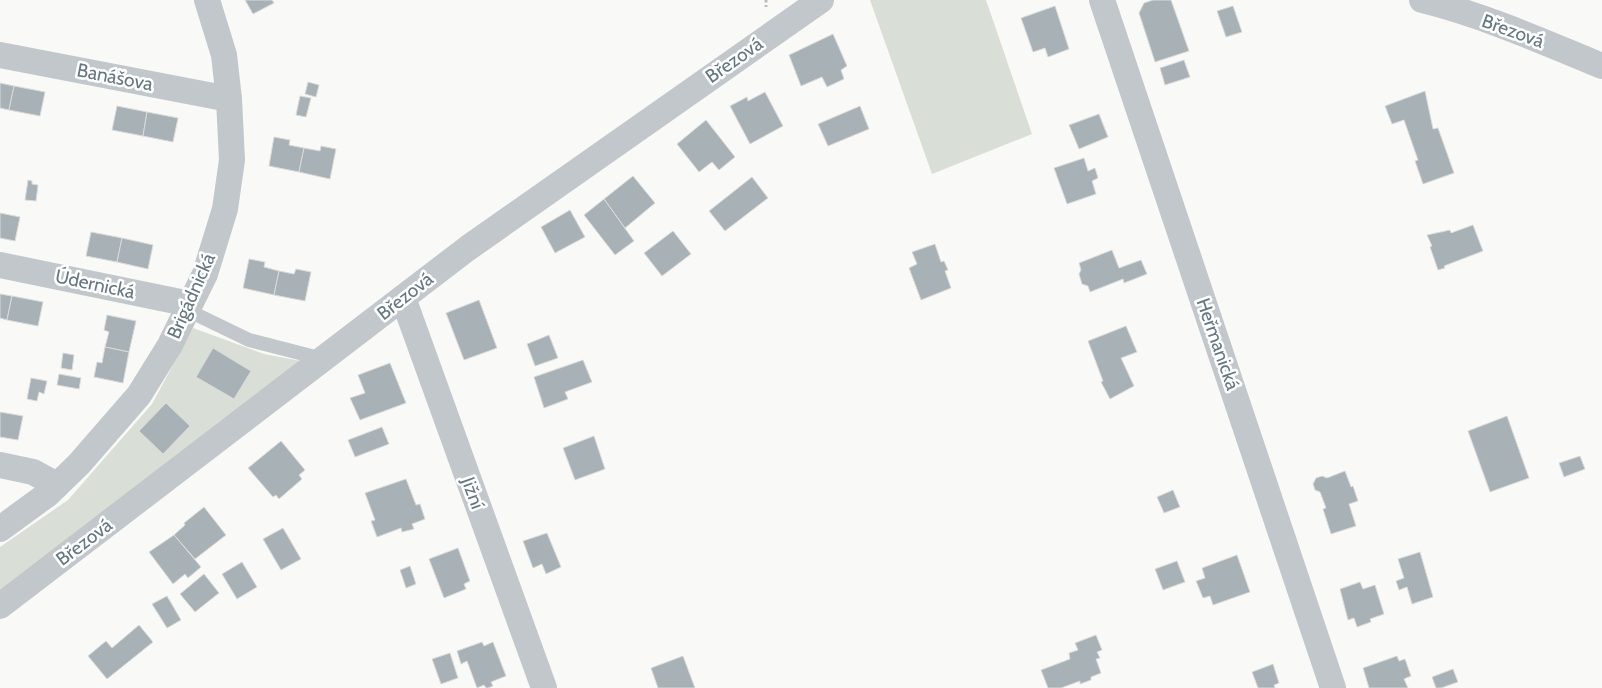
<svg xmlns="http://www.w3.org/2000/svg" width="1602" height="688" font-family="Cabin,sans-serif">
	<style>
		.grass { fill: #d9ded6 }
		.building { fill: #a7b1b6; stroke: #dbdbd9 }
		.lines { fill: none; stroke-linecap: round; stroke-linejoin: round }
		.path { stroke: #babec1; stroke-width: 3; stroke-dasharray: 2.5 2.5; stroke-linecap: butt }
		.lane { stroke: #c2c7cb; stroke-width: 14 }
		.street { stroke: #c2c7cb; stroke-width: 26 }
		.labels { text-anchor: middle; dominant-baseline: central; stroke-width: 5; stroke-linejoin: round; paint-order: stroke }
		.street-label { font-size: 19px; fill: #647782; stroke: #fff }
	</style>
	<rect width="100%" height="100%" fill="#f9f9f7"/>
	<g class="grass">
		<path d="M870 0H986L1032 134 932 174Z"/>
		<path d="M193 328 264 354 301 361 0 595V547L68 500 152 404Z"/>
	</g>
	<g class="building">
		<path d="M245 0H272L274 3 253 14Z"/>
		<path d="M1153 0H1171L1189 51 1155 62 1139 13 1144 3Z"/>
		<path d="M1055 6 1069 49 1048 57 1045 48 1033 52 1021 18Z"/>
		<path d="M1233 6 1242 32 1226 37 1217 11Z"/>
		<path d="M833 34 847 66 841 70 844 79 827 87 822 77 801 86 789 55Z"/>
		<path d="M1184 60 1190 77 1165 85 1160 68Z"/>
		<path d="M308 82 319 85 316 97 305 94Z"/>
		<path d="M0 83 14 86 9 110 0 108Z"/>
		<path d="M14 86 45 92 40 116 9 110Z"/>
		<path d="M1425 91 1433 129 1438 128 1454 173 1423 184 1415 161 1418 160 1404 120 1392 124 1385 106Z"/>
		<path d="M765 92 783 126 750 144 730 106 747 97 748 101Z"/>
		<path d="M300 96 311 98 306 117 296 115Z"/>
		<path d="M117 106 147 112 143 136 112 130Z"/>
		<path d="M860 106 869 129 828 146 818 124Z"/>
		<path d="M147 112 178 118 173 142 143 136Z"/>
		<path d="M1099 114 1108 137 1079 149 1069 125Z"/>
		<path d="M706 120 735 157 719 170 712 162 699 172 677 144Z"/>
		<path d="M274 137 290 140 289 145 304 148 299 172 269 166Z"/>
		<path d="M321 146 336 149 330 179 299 172 304 148 320 151Z"/>
		<path d="M1084 158 1088 171 1095 168 1098 178 1092 181 1096 194 1067 204 1054 168Z"/>
		<path d="M633 176 655 203 625 228 604 199Z"/>
		<path d="M752 177 768 198 725 231 709 211Z"/>
		<path d="M28 180 32 181V184L38 185 36 201 25 200Z"/>
		<path d="M604 199 634 241 615 255 584 215Z"/>
		<path d="M570 210 585 237 555 253 541 227Z"/>
		<path d="M0 213 20 217 15 241 0 238Z"/>
		<path d="M1473 225 1483 251 1444 266 1445 268 1438 270 1430 247 1432 246 1427 235 1450 230 1451 233Z"/>
		<path d="M673 231 691 254 662 276 644 253Z"/>
		<path d="M91 232 122 238 117 262 86 256Z"/>
		<path d="M122 238 153 245 148 269 117 262Z"/>
		<path d="M935 244 941 262 944 261 948 270 945 271 951 288 921 300 909 268 917 264 912 252Z"/>
		<path d="M1112 250 1119 268 1141 260 1147 274 1124 283 1123 279 1090 292 1088 286 1082 284 1079 274 1081 270 1079 263Z"/>
		<path d="M249 259 265 262 264 267 279 271 274 295 243 288Z"/>
		<path d="M296 269 311 272 305 301 274 295 279 271 294 274Z"/>
		<path d="M0 294 12 296 7 320 0 318Z"/>
		<path d="M12 296 43 302 38 326 7 320Z"/>
		<path d="M479 300 497 348 464 360 446 313Z"/>
		<path d="M107 315 136 321 129 352 105 347 109 332 104 330Z"/>
		<path d="M1126 326 1137 352 1121 358 1134 386 1110 399 1101 382 1103 381 1088 341Z"/>
		<path d="M549 335 558 358 535 366 527 344Z"/>
		<path d="M105 347 129 352 123 383 94 377 97 362 102 363Z"/>
		<path d="M213 348 251 371 234 399 196 377Z"/>
		<path d="M63 353 74 355 72 370 61 368Z"/>
		<path d="M583 360 592 382 565 392 568 399 544 408 534 377Z"/>
		<path d="M390 363 406 403 360 420 350 398 365 393 358 375Z"/>
		<path d="M59 374 81 378 79 389 57 385Z"/>
		<path d="M31 378 47 381 44 394 39 392 37 401 27 399Z"/>
		<path d="M166 403 190 426 163 454 139 431Z"/>
		<path d="M0 412 23 416 18 440 0 437Z"/>
		<path d="M1507 416 1529 478 1490 492 1468 431Z"/>
		<path d="M382 427 389 444 355 457 348 440Z"/>
		<path d="M594 436 605 469 575 480 563 448Z"/>
		<path d="M281 441 305 470 299 475 302 479 279 499 276 495 273 497 248 468Z"/>
		<path d="M1580 456 1585 469 1564 477 1559 463Z"/>
		<path d="M1345 471 1351 487 1353 486 1358 501 1349 504 1356 526 1331 534 1323 509 1326 508 1320 492 1315 490 1313 484 1316 478 1322 476 1327 478Z"/>
		<path d="M406 479 416 505 420 504 425 519 412 524 414 529 402 532 401 528 377 537 371 521 375 520 365 493Z"/>
		<path d="M1173 490 1180 507 1164 513 1157 497Z"/>
		<path d="M204 507 226 535 195 559 174 535 185 525 184 523Z"/>
		<path d="M283 528 301 559 281 570 263 539Z"/>
		<path d="M547 533 561 567 546 574 542 564 533 568 523 541Z"/>
		<path d="M174 535 201 567 188 578 185 574 173 584 149 552Z"/>
		<path d="M458 548 470 581 464 584 466 589 444 598 429 559Z"/>
		<path d="M1420 552 1433 597 1412 604 1407 587 1399 590 1396 581 1404 578 1398 559Z"/>
		<path d="M1237 555 1250 592 1213 605 1210 596 1203 598 1196 581 1205 578 1202 568Z"/>
		<path d="M1177 561 1185 582 1163 590 1155 569Z"/>
		<path d="M242 562 257 587 237 599 222 574Z"/>
		<path d="M410 566 416 584 406 588 400 570Z"/>
		<path d="M204 574 219 593 195 612 180 594Z"/>
		<path d="M1360 582 1363 589 1375 585 1384 614 1370 619 1371 622 1357 627 1354 618 1348 620 1340 589Z"/>
		<path d="M167 596 181 620 167 628 152 604Z"/>
		<path d="M139 625 153 642 107 679 88 656 106 641 112 648Z"/>
		<path d="M1096 635 1102 650 1097 652 1100 658 1096 659 1101 673 1091 677V680L1080 684V681L1061 688H1048L1041 670 1070 659 1069 653 1078 650 1075 643Z"/>
		<path d="M482 642 484 646 493 642 506 676 491 682 493 686 488 688H486L484 685 477 688 467 661 461 664 457 651Z"/>
		<path d="M450 653 458 678 441 684 432 659Z"/>
		<path d="M683 656 695 688H658L651 668Z"/>
		<path d="M1397 656 1399 661 1405 659 1411 676 1404 679 1408 688H1369L1363 668Z"/>
		<path d="M1273 664 1279 683 1274 685 1275 688H1258L1252 672Z"/>
		<path d="M1453 669 1458 682 1441 688H1436L1432 677Z"/>
	</g>
	<g class="lines">
		<path class="path" d="M766 0V7"/>
		<path class="lane" d="M187 310 249 340 323 359"/>
		<g class="street">
			<path d="M1102 0 1333 688"/>
			<path d="M1422 0C1483 15 1544 42 1602 66"/>
			<path d="M0 55 229 99"/>
			<path d="M0 265 190 304"/>
			<path d="M403 298 544 688"/>
			<path d="M0 465 33 472 57 485"/>
			<path d="M0 529 48 494 79 464 139 395 170 345 205 274 225 209 232 160 229 99 224 55 207 0"/>
			<path d="M0 606 468 248 821 0"/>
		</g>
	</g>
	<g class="labels">
		<g class="street-label">
			<text transform="translate(1513 31) rotate(20)">Březová</text>
			<text transform="translate(734 60) rotate(-35)">Březová</text>
			<text transform="translate(115 77) rotate(11)">Banášova</text>
			<text transform="translate(95 284) rotate(12)">Údernická</text>
			<text transform="translate(191 296) rotate(-66)">Brigádnická</text>
			<text transform="translate(405 296) rotate(-38)">Březová</text>
			<text transform="translate(1218 344) rotate(71)">Heřmanická</text>
			<text transform="translate(473 493) rotate(70)">Jižní</text>
			<text transform="translate(84 542) rotate(-37)">Březová</text>
		</g>
	</g>
</svg>
